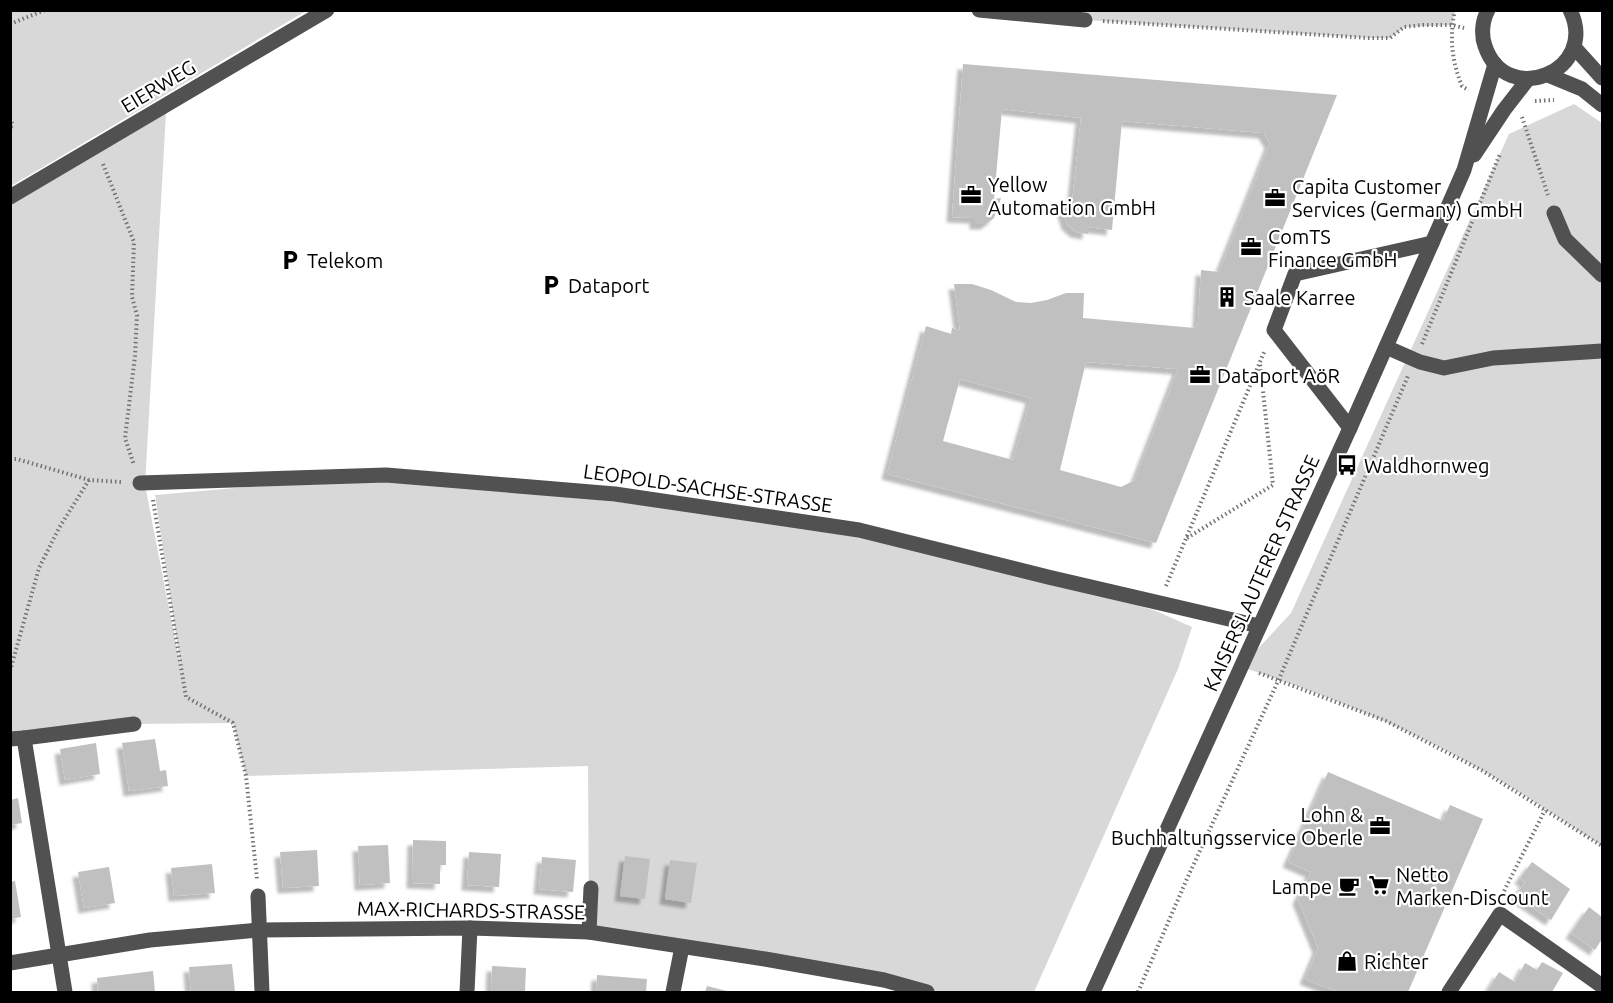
<svg xmlns="http://www.w3.org/2000/svg" width="1613" height="1003" font-family="Ubuntu,sans-serif">
	<style>
		.green { fill: #d8d8d8 }
		.building { fill: #c0c0c0; fill-rule: evenodd; filter: url(#shadow) }
		.lines { fill: none; stroke-linecap: round; stroke-linejoin: round }
		.path { stroke: #737373; stroke-width: 4; stroke-dasharray: 1.5 3; stroke-linecap: butt }
		.minor { stroke: #515151; stroke-width: 15 }
		.labels { text-anchor: middle; dominant-baseline: central; stroke-width: 4.5; stroke-linejoin: round; paint-order: stroke }
		.street-label { font-size: 20px; fill: #000; stroke: #fff }
		.poi-label { font-size: 20px; fill: #000; stroke: #fff; text-anchor: start }
	</style>
	<defs>
		<filter id="shadow"><feDropShadow dx="-5.5" dy="5.5" stdDeviation="1.5" flood-color="#0004"/></filter>
	</defs>
	<rect width="100%" height="100%" fill="#fff"/>
	<g class="green">
		<path d="M11 10H306V11L11 186Z"/>
		<path d="M999 11H1455L1452 25 1405 27 1390 38H1369L1085 20Z"/>
		<path d="M1574 104 1602 123V846C1563 821 1524 794 1483 771 1407 727 1324 694 1241 667L1291 613 1509 134Z"/>
		<path d="M166 113 145 485 182 675 155 495 386 475 859 530 1048 577 1156 611 1192 627 1178 669 1034 992H927L589 932 588 766 246 776 233 723 134 724 11 739 10 205Z"/>
	</g>
	<g class="building">
		<path d="M963 64 1337 95 1156 543 887 474 926 326 951 334 952 328 960 330 954 284H972L991 290 1016 302 1031 303 1047 300 1066 293H1084L1083 318 1195 328 1198 322 1201 270 1219 272 1270 143 1264 133 1122 121 1112 230 1088 227V234L1076 232 1067 224 1063 211 1064 202 1072 203 1081 118 1002 109 994 199 1001 198 994 218 986 224H975V218L952 217ZM1086 362 1178 369 1135 480 1121 487 1060 470ZM960 379 1031 398 1013 460 943 441Z"/>
		<path d="M155 739 160 771 166 770 168 786 129 791 122 743Z"/>
		<path d="M96 743 100 774 65 780 60 749Z"/>
		<path d="M1328 772 1443 821 1450 805 1483 819 1408 992H1338L1305 979 1318 948 1298 899 1311 872 1288 862Z"/>
		<path d="M18 798 22 823 10 825V800Z"/>
		<path d="M413 840 446 841V865H440V884L412 883Z"/>
		<path d="M388 845 390 883 360 885 358 846Z"/>
		<path d="M317 850 319 886 283 888 280 852Z"/>
		<path d="M469 852 501 854 499 887 467 885Z"/>
		<path d="M625 856 650 859 645 899 620 896Z"/>
		<path d="M542 857 576 860 573 892 539 889Z"/>
		<path d="M670 860 697 863 691 903 665 899Z"/>
		<path d="M1532 862 1570 889 1551 920 1516 896 1525 882 1520 878Z"/>
		<path d="M212 864 215 893 174 896 171 868Z"/>
		<path d="M109 867 115 903 84 908 78 872Z"/>
		<path d="M15 881 21 917 10 919V882Z"/>
		<path d="M1589 907 1602 917V939L1595 950 1571 933Z"/>
		<path d="M1542 962 1563 973 1552 992H1487L1499 972 1515 982 1525 963 1537 970Z"/>
		<path d="M232 964 235 992H191L189 967Z"/>
		<path d="M492 966 526 968 525 992H491Z"/>
		<path d="M153 971 155 992H98L97 978Z"/>
		<path d="M597 975 647 979 646 992H596Z"/>
		<path d="M707 986 731 992H705Z"/>
	</g>
	<g class="lines">
		<g class="path">
			<path d="M1455 10C1449 37 1452 62 1462 86L1468 90"/>
			<path d="M1103 21 1369 38H1390L1404 27 1423 25H1452L1464 28"/>
			<path d="M10 24 45 10"/>
			<path d="M1535 101 1554 100"/>
			<path d="M1522 117 1548 195"/>
			<path d="M10 118 13 126 10 127"/>
			<path d="M103 164 134 242 132 297 137 315 135 356 125 438 134 465"/>
			<path d="M1422 344 1500 154"/>
			<path d="M10 459H17L89 480 121 482"/>
			<path d="M153 500 186 697 233 723 246 776 257 879"/>
			<path d="M1187 538 1273 485 1260 363"/>
			<path d="M1166 586 1265 350"/>
			<path d="M10 671 39 568 59 528 89 480"/>
			<path d="M1259 673 1386 721 1483 771 1602 846"/>
			<path d="M1502 895 1545 810"/>
			<path d="M1138 992 1186 881 1279 679 1408 376"/>
		</g>
		<g class="minor">
			<path d="M979 10 1085 20"/>
			<path d="M1488 10C1482 21 1481 35 1485 46 1506 109 1600 71 1570 10"/>
			<path d="M1574 47 1602 78"/>
			<path d="M1548 75 1582 89 1602 105"/>
			<path d="M1474 155 1504 110 1528 79"/>
			<path d="M10 197 327 10"/>
			<path d="M1554 213 1565 239 1602 275"/>
			<path d="M1386 347 1420 362 1444 368 1493 358 1602 351"/>
			<path d="M1350 428 1274 330 1295 274 1432 243"/>
			<path d="M140 483 386 475 615 494 859 530 1048 577 1259 626"/>
			<path d="M24 738 134 724"/>
			<path d="M10 739 24 738 65 992"/>
			<path d="M258 896 262 992"/>
			<path d="M589 932 591 888"/>
			<path d="M10 963 150 940 259 930 470 928 589 932 765 959 884 980 927 992"/>
			<path d="M467 992 470 928"/>
			<path d="M673 992 682 947"/>
			<path d="M1093 992 1350 428 1432 243 1464 170 1495 64"/>
			<path d="M1449 992 1500 914 1602 986"/>
		</g>
	</g>
	<defs>
		<g id="office-bare" transform="scale(1.62)"><path d="M-6-3h4V-5.5h4V-3h4V5H-6ZM-1-4.5V-3h2v-1.5ZM-6 0V1H6V0Z" fill="#000" stroke="#fff" stroke-width="2.5" paint-order="stroke"/></g>
		<g id="parking-bare" transform="scale(1.62)"><path d="M-3.5-5.5H1a3.5 3.5 0 0 1 0 7H-1V5.5H-3.5ZM-1-3.4V-.6H.8a1.4 1.4 0 0 0 0-2.8Z" fill="#000" stroke="#fff" stroke-width="2.5" paint-order="stroke"/></g>
		<g id="building-bare" transform="scale(1.62)"><path d="M-4-6H4V6H1V3H-1V6H-4ZM-2.5-4.3h1.7v1.8h-1.7ZM.8-4.3h1.7v1.8H.8ZM-2.5-1h1.7V.8h-1.7ZM.8-1h1.7V.8H.8Z" fill="#000" stroke="#fff" stroke-width="2.5" paint-order="stroke"/></g>
		<g id="bus-bare" transform="scale(1.62)"><path d="M-5-6H5V4H4V6H2V4H-2V6H-4V4H-5ZM-3.5-4V0h7V-4ZM-3.5 1.2v1.5H-2V1.2ZM2 1.2v1.5H3.5V1.2Z" fill="#000" stroke="#fff" stroke-width="2.5" paint-order="stroke"/></g>
		<g id="supermarket-bare" transform="scale(1.62)"><path d="M-6-5.5h2.5l.6 2H6L4.5 2H-2.5L-4.4-4H-6ZM-1.5 3.2a1.3 1.3 0 1 0 .1 0ZM3 3.2a1.3 1.3 0 1 0 .1 0Z" fill="#000" stroke="#fff" stroke-width="2.5" paint-order="stroke"/></g>
		<g id="cafe-bare" transform="scale(1.62)"><path d="M-5.5-4.5H6V0H3Q3 3.5 0 3.5H-2.5Q-5.5 3.5-5.5 0ZM3-3.2v2h1.7v-2ZM-6 4.5H4V6H-6Z" fill="#000" stroke="#fff" stroke-width="2.5" paint-order="stroke"/></g>
		<g id="shop-bare" transform="scale(1.62)"><path d="M-5-2.5h2.3a2.7 3.5 0 0 1 5.4 0H5L5.5 6h-11ZM-1.5-2.5h3a1.5 2.3 0 0 0-3 0Z" fill="#000" stroke="#fff" stroke-width="2.5" paint-order="stroke"/></g>
	</defs>
	<g fill-rule="evenodd">
		<use href="#office-bare" x="971" y="195"/>
		<use href="#office-bare" x="1275" y="198"/>
		<use href="#office-bare" x="1251" y="247"/>
		<use href="#parking-bare" x="290" y="260"/>
		<use href="#parking-bare" x="551" y="285"/>
		<use href="#building-bare" x="1227" y="297"/>
		<use href="#office-bare" x="1200" y="375"/>
		<use href="#bus-bare" x="1347" y="465"/>
		<use href="#office-bare" x="1380" y="826"/>
		<use href="#supermarket-bare" x="1379" y="885"/>
		<use href="#cafe-bare" x="1349" y="886"/>
		<use href="#shop-bare" x="1347" y="961"/>
	</g>
	<g class="labels">
		<g class="street-label">
			<text transform="translate(158 86) rotate(-31)">EIERWEG</text>
			<text transform="translate(708 488) rotate(8)">LEOPOLD-SACHSE-STRASSE</text>
			<text transform="translate(1261 573) rotate(-66)">KAISERSLAUTERER STRASSE</text>
			<text transform="translate(471 910) rotate(1)">MAX-RICHARDS-STRASSE</text>
		</g>
		<g class="poi-label">
			<text x="988" y="184">Yellow<tspan x="988" dy="23">Automation GmbH</tspan></text>
			<text x="1292" y="186">Capita Customer<tspan x="1292" dy="23">Services (Germany) GmbH</tspan></text>
			<text x="1268" y="236">ComTS<tspan x="1268" dy="23">Finance GmbH</tspan></text>
			<text x="307" y="260">Telekom</text>
			<text x="568" y="285">Dataport</text>
			<text x="1244" y="297">Saale Karree</text>
			<text x="1217" y="375">Dataport AöR</text>
			<text x="1364" y="465">Waldhornweg</text>
			<text x="1363" y="814" text-anchor="end">Lohn &amp;<tspan x="1363" dy="23">Buchhaltungsservice Oberle</tspan></text>
			<text x="1396" y="874">Netto<tspan x="1396" dy="23">Marken-Discount</tspan></text>
			<text x="1332" y="886" text-anchor="end">Lampe</text>
			<text x="1364" y="961">Richter</text>
		</g>
	</g>
	<rect width="1613" height="1003" fill="none" stroke="#000000" stroke-width="24"/>
</svg>
